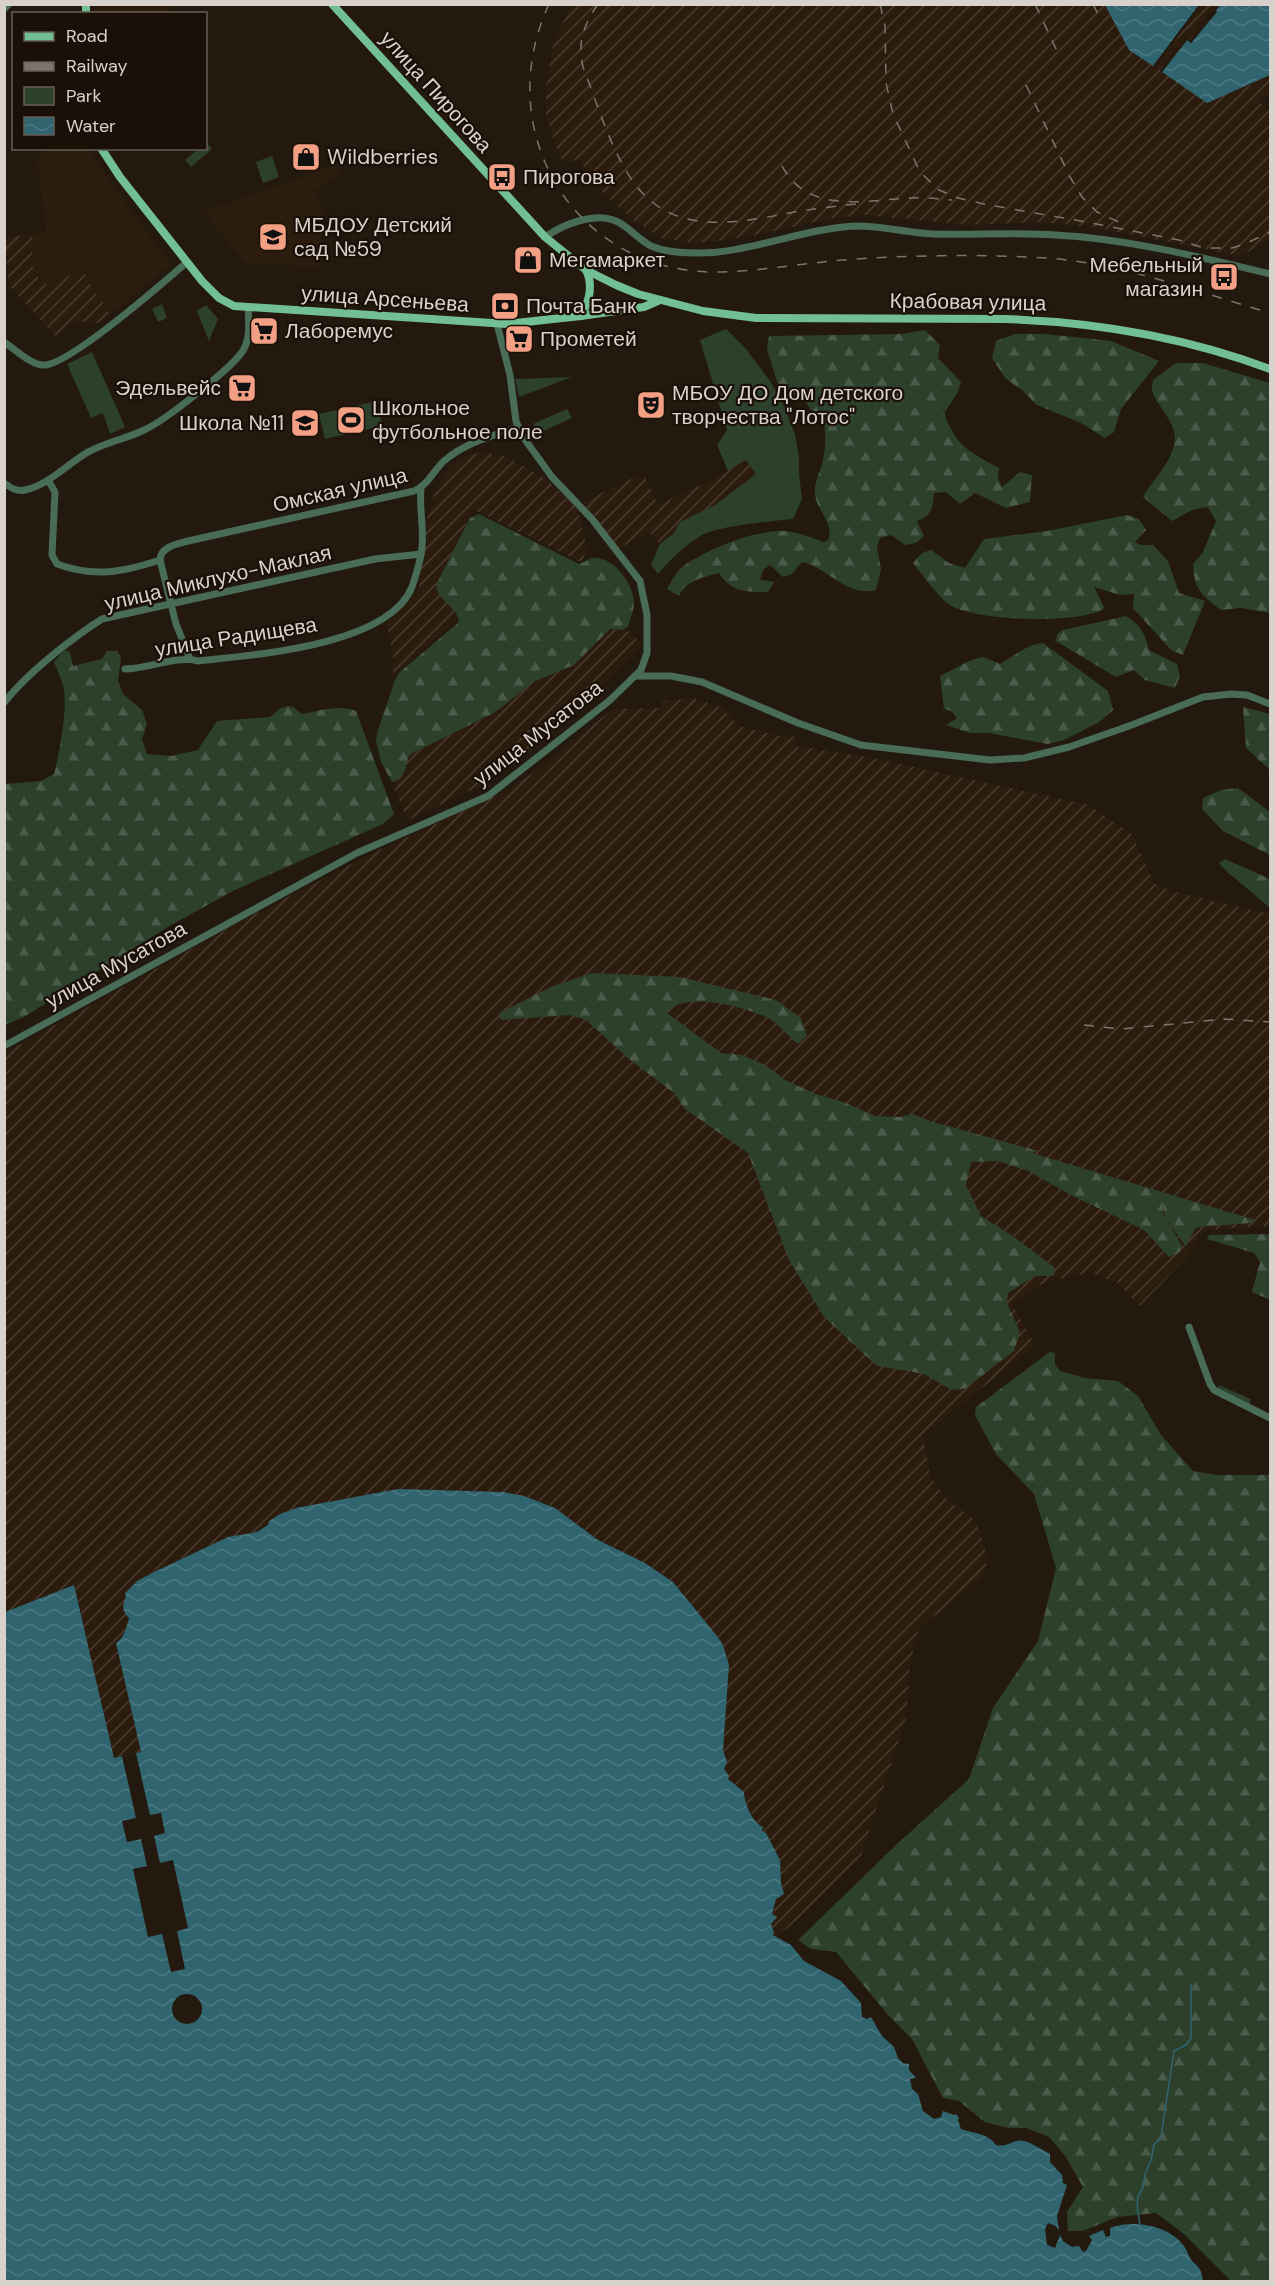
<svg xmlns="http://www.w3.org/2000/svg" width="1275" height="2286" font-family="'DM Sans',sans-serif">
	<style>
		.built { fill: #2c1c0e }
		.industrial { fill: url(#industrial-furrows) }
		.forest { fill: url(#forest-firs) }
		.green { fill: #2d402c }
		.water { fill: url(#water-waves) }
		.pier { fill: #23190f }
		.lines { fill: none; stroke-linecap: round; stroke-linejoin: round }
		.stream { stroke: #30646f; stroke-width: 1.5 }
		.minor { stroke: #486c57; stroke-width: 7 }
		.major { stroke: #72bf94; stroke-width: 8 }
		.rail { stroke: #7d746c; stroke-width: 1.5; stroke-dasharray: 10 10; stroke-linecap: butt }
		.labels { text-anchor: middle; dominant-baseline: central; stroke-width: 4.5; stroke-linejoin: round; paint-order: stroke }
		.street-label { font-size: 21px; fill: #d9d1cb; stroke: #1a1007 }
		.poi-label { font-size: 21px; fill: #d9d1cb; stroke: #1a1007; text-anchor: start }
	</style>
	<defs>
		<pattern id="industrial-furrows" width="10" height="10" patternUnits="userSpaceOnUse" patternTransform="scale(1.5)"><rect width="10" height="10" fill="#2c1c0e"/><path d="M-1 1l2-2M0 10L10 0M9 11l2-2" fill="none" stroke="#4a3c30"/></pattern>
		<pattern id="forest-firs" width="22" height="20" patternUnits="userSpaceOnUse" patternTransform="scale(1.5)"><rect width="22" height="20" fill="#2d402c"/><path d="M5 1l3.5 6h-7zM16 11l3.5 6h-7z" fill="#4b5b49"/></pattern>
		<pattern id="water-waves" width="16" height="10" patternUnits="userSpaceOnUse" patternTransform="scale(1.5)"><rect width="16" height="10" fill="#30646f"/><path d="M0 5q4-4 8 0t8 0" fill="none" stroke="#4d7982"/></pattern>
	</defs>
	<rect width="100%" height="100%" fill="#23190f"/>
	<g class="built">
		<path d="M95 5V4L176 5 167 14 96 13Z"/>
		<path d="M43 149H90L95 159 121 197 172 264 110 315 82 271 44 285 33 270 32 234 46 232 38 168 39 155Z"/>
		<path d="M338 164 340 172 315 191 323 209 321 267 245 263 204 212Z"/>
	</g>
	<g class="industrial">
		<path d="M572 5H1105L1129 50 1153 65 1199 5H1220L1216 10 1249 86 1270 75V94L1258 101 1270 112V240L1240 256 1093 227 1039 222 967 225 865 215 834 218 751 236 717 241 692 243 661 238 633 220 602 192 578 159 571 162 568 158 562 161 553 139 546 114V89L552 49 559 30Z"/>
		<path d="M32 234 33 270 44 285 82 271 110 315 99 323 75 321 57 338 9 285 5 238Z"/>
		<path d="M483 452 503 456 521 465 546 479 557 489 578 509 587 550 581 562 473 509 436 589 448 599 458 619 393 676V657L387 623 419 589 424 530 434 494 445 472 454 462 468 455Z"/>
		<path d="M746 460 756 474 715 505 680 522 674 533 660 544 650 532 619 548 582 503 627 480 645 477 658 505 718 477Z"/>
		<path d="M610 628 626 629 642 644 576 713 542 742 480 786 408 820 393 787 409 755 494 713 531 683 574 665Z"/>
		<path d="M696 699 721 707 739 726 780 736 795 737V746L873 758 1088 805 1131 833 1154 883 1171 891 1270 914V1226L1206 1230 1198 1236 1193 1249 1185 1259 1140 1306 1117 1283 1091 1273 1059 1279 1040 1285 1012 1304 1035 1345 923 1435 930 1476 947 1499 972 1518 980 1531 987 1559 984 1574 955 1601 920 1626 910 1663 906 1719 860 1859 807 1912 775 1938 771 1924 776 1899 784 1894 781 1883 780 1860 757 1825 738 1788 728 1779 724 1769 723 1738 729 1665 723 1645 673 1582 665 1576 645 1563 598 1540 555 1508 537 1500 503 1492 398 1489 286 1511 269 1521 268 1525 257 1532 228 1537 154 1571 126 1596 129 1618 128 1628 120 1640 116 1643 141 1752 114 1758 74 1585 5 1612V1053L245 919 365 857 504 792 531 774 613 709 659 708 665 700Z"/>
	</g>
	<g class="forest">
		<path d="M925 330 940 345 938 358 961 382 958 392 944 413C956 447 970 452 999 468L998 478 1002 487 1020 472 1032 475 1030 502 1006 508 975 493 960 504 946 492 934 493C933 507 932 516 917 521L924 536 916 543 905 545 891 535 880 538 877 547 881 569 876 590C848 598 827 567 802 562L792 574 783 577 770 565 763 570 760 580 774 582 768 592C746 592 731 592 719 573 704 577 685 581 679 596L667 589C671 582 675 574 680 569 703 550 762 526 792 532 802 534 813 538 823 542L828 540C835 522 815 510 815 492 814 482 821 470 823 460 826 447 826 431 823 418 813 413 809 409 805 399L789 392 778 384 767 350 769 336 902 334Z"/>
		<path d="M1015 334H1045L1111 341 1159 361 1121 409 1114 432 1105 438 1081 423 1037 405 1022 390 1006 379 992 358 996 341Z"/>
		<path d="M1176 363H1203L1270 383V613L1241 608 1221 610C1201 595 1194 589 1193 564L1203 552 1216 521 1208 507 1192 510 1172 521 1143 497C1153 479 1169 466 1174 445 1180 424 1155 405 1152 390 1151 387 1153 384 1153 380Z"/>
		<path d="M479 514 579 564C586 562 590 557 597 558 615 559 634 585 634 603 634 610 630 620 628 627L623 630 610 629 574 665 535 681 494 713 409 755C405 766 406 780 392 782L381 762 376 741 377 733 395 680 400 672 459 622C458 607 437 601 436 585L470 518Z"/>
		<path d="M1127 515 1139 519 1146 530 1135 542 1141 545H1153L1168 561 1179 593 1205 601 1183 655 1171 650 1133 608 1134 594 1120 595 1094 587 1104 607 1102 610C1075 624 975 621 950 605 938 597 923 575 913 563L922 553 931 550 949 563 965 568 984 539 1047 531Z"/>
		<path d="M1126 616C1140 625 1145 633 1149 650L1177 664 1180 676 1175 688 1145 680 1134 670 1116 677 1056 641 1057 634 1063 630Z"/>
		<path d="M1043 643 1108 691 1113 710 1102 720 1080 732 1064 740 1048 744 989 733H970L946 725 957 718 951 711 944 709 940 676 971 660 983 657 1000 664C1015 656 1027 644 1043 643Z"/>
		<path d="M65 650 70 652 73 666 102 659 107 651H117L121 658 118 681 123 694 142 710 147 724 142 739 147 754 171 756 198 750 217 721 270 717 279 709 287 706 293 707 302 714C319 711 338 704 356 711L394 814 383 824 233 891 171 925 24 1017 5 1025V784L41 781 54 774C60 749 67 714 64 689 62 680 57 670 54 662Z"/>
		<path d="M1243 707 1270 714V770L1246 748Z"/>
		<path d="M1238 788 1270 812V855L1223 831 1202 809 1203 798 1221 790Z"/>
		<path d="M1225 859 1270 879V908L1224 869 1219 863Z"/>
		<path d="M592 973 680 977 776 1000 801 1018 807 1036 798 1044C786 1035 779 1023 766 1017 745 1007 682 990 667 1013L721 1053 741 1055 764 1064 785 1080 816 1094 843 1102 876 1116 900 1117 913 1114 930 1121 1038 1151 1032 1153 1255 1220 1251 1223 1198 1227 1195 1229 1186 1246 1169 1224 1164 1214 1162 1199 1163 1214 1182 1246 1180 1252 1169 1257 1144 1230 1071 1195 1028 1171 998 1161 971 1162 966 1185 981 1216 1014 1237 1054 1267 1055 1274 1052 1276H1035L1008 1293 1007 1303 1020 1332 1014 1351 966 1388 957 1390 948 1388 924 1374 877 1366 824 1317 789 1260 748 1153 685 1109 674 1093 630 1060 586 1020 569 1015 501 1020 499 1013 551 987Z"/>
		<path d="M1270 1234V1298L1268 1299 1252 1292 1260 1262 1254 1253 1207 1239 1209 1235Z"/>
		<path d="M1051 1351 1055 1354V1364L1060 1371 1085 1378 1118 1381 1138 1396 1161 1435 1193 1471 1217 1475H1270V2281H1231L1184 2234 1156 2213 1117 2217 1083 2231H1068L1067 2212 1083 2187 1066 2157 1049 2137 1026 2128H1008L985 2122 959 2101 943 2098 912 2039 889 2016 836 1952 811 1949 798 1940 896 1845 969 1779 993 1708 1038 1641 1056 1568 1034 1494 996 1454 975 1415 976 1407Z"/>
	</g>
	<g class="green">
		<path d="M206 142 212 149 191 167 185 160 198 149 206 148Z"/>
		<path d="M272 156 279 177 263 183 256 162Z"/>
		<path d="M162 304 167 318 158 322 152 309Z"/>
		<path d="M206 305 218 319 209 341 197 311Z"/>
		<path d="M726 329 746 349 770 381 782 401 795 434 799 457V474L802 499 793 519C772 521 716 526 700 536 684 546 670 560 658 574L651 565 660 544 674 533 680 522 715 505 756 474 746 460 728 471 717 445 727 430 700 340Z"/>
		<path d="M92 352 125 427 110 434 103 413 91 418 67 364Z"/>
		<path d="M572 377 519 397 515 379Z"/>
		<path d="M377 401 382 426 325 439 319 414Z"/>
		<path d="M567 409 572 418 537 434 533 424Z"/>
		<path d="M1219 1385 1251 1399 1249 1405 1217 1391Z"/>
	</g>
	<g class="water">
		<path d="M1105 5H1199L1153 66 1129 50Z"/>
		<path d="M1220 5H1270V75L1207 103 1162 72 1187 40 1191 43Z"/>
		<path d="M398 1489 503 1492 524 1496 555 1508 598 1540 645 1563 673 1582 717 1636 723 1645 729 1665 723 1750 727 1762 724 1769 729 1776 728 1779 744 1792C744 1802 753 1824 763 1827L762 1831 766 1833 780 1860 781 1883 784 1894 776 1899 772 1914 777 1917 771 1924 774 1932 773 1935 791 1945 804 1961 841 1981 861 2003 862 2017 867 2019 871 2017 882 2036 894 2047 898 2058 903 2063 909 2064V2070L916 2078 910 2079 912 2089 918 2094 923 2111 934 2119 941 2117 943 2111 954 2115 956 2114 959 2118 958 2120 961 2129C975 2134 988 2133 996 2145 1005 2147 1009 2143 1016 2141 1027 2138 1041 2150 1050 2154V2162L1062 2175 1063 2183 1067 2185 1057 2216 1059 2231 1056 2226 1048 2223 1045 2229 1047 2245 1055 2248 1060 2235 1063 2241 1072 2247 1079 2246 1083 2252 1086 2251 1092 2240 1089 2236 1103 2230 1106 2237 1110 2236V2228C1133 2219 1169 2225 1184 2246 1187 2250 1189 2258 1193 2262 1201 2269 1201 2270 1203 2281L5 2282V1612L74 1585 114 1758 141 1752 116 1643C125 1637 126 1628 129 1618 122 1611 122 1606 126 1597L125 1593 137 1581 154 1572 228 1537 257 1532 268 1525 269 1521 280 1514 296 1508Z"/>
	</g>
	<g class="pier">
		<path d="M1202 4 1156 67 1153 66 1199 5Z"/>
		<path d="M1216 4 1220 5 1216 10 1217 12 1191 43 1187 40 1162 72 1160 70 1185 38 1191 39 1208 15 1213 12Z"/>
		<path d="M136 1753 150 1815 161 1813 165 1833 154 1836 160 1863 173 1860 188 1928 177 1931 185 1969 171 1972 162 1934 148 1937 133 1869 147 1866 141 1839 127 1842 122 1821 136 1818 122 1756Z"/>
		<circle cx="187" cy="2009" r="15"/>
	</g>
	<g class="lines">
		<path class="stream" d="M1140 2225 1137 2206 1138 2196 1143 2188 1145 2174 1151 2160 1154 2145 1161 2137 1174 2051 1186 2045 1191 2038V1984"/>
		<g class="minor">
			<path d="M4 9 9 4"/>
			<path d="M545 237C564 224 596 211 618 222 630 228 639 240 651 246 665 252 681 253 696 253 748 254 803 228 857 226 882 226 908 233 933 234 974 235 1015 232 1056 235 1129 239 1200 257 1270 274"/>
			<path d="M4 342C16 350 31 365 44 365 69 365 164 282 187 262"/>
			<path d="M48 480 55 492 52 555 57 564C95 578 123 572 160 560"/>
			<path d="M4 483C11 488 17 492 25 490 49 485 67 464 88 452 106 442 126 439 144 430 163 422 235 366 244 349 250 337 249 322 248 308"/>
			<path d="M190 659 176 624 160 560C160 547 177 544 188 541L414 491C427 486 434 470 444 461 464 443 494 435 519 427"/>
			<path d="M125 669C147 669 178 655 198 661 253 655 388 646 412 587 416 575 421 560 422 547 424 527 419 508 421 488"/>
			<path d="M636 676H671L702 682 798 723 861 745 990 760 1024 758 1069 747 1129 726 1203 697 1231 694 1247 695 1270 704"/>
			<path d="M4 703C26 674 72 638 102 619L375 559 421 554"/>
			<path d="M4 1046 357 853 488 796 609 701 641 670 647 653V615L640 581 592 519 552 477 521 434 516 421 510 375 497 324"/>
			<path d="M1189 1327 1210 1384 1214 1390 1270 1418"/>
		</g>
		<g class="major">
			<path d="M86 4V14"/>
			<path d="M332 4 545 237 586 270 616 285 638 294 703 311 756 318 1005 319C1097 322 1185 337 1270 369"/>
			<path d="M101 148 120 177 202 281 219 298 234 306 507 324 581 316 644 307 660 300"/>
			<path d="M581 316C589 302 594 286 586 270"/>
		</g>
		<g class="rail">
			<path d="M549 4C526 54 523 109 544 160 572 228 637 271 711 272 755 272 799 264 842 260 909 255 979 254 1046 258 1121 263 1198 292 1270 313"/>
			<path d="M598 4C584 25 577 41 583 67 597 103 610 148 632 180 672 238 735 223 795 212 817 208 840 206 863 203"/>
			<path d="M880 4 885 26 886 83 893 114 920 172 939 190 958 198 984 204 1086 222 1179 240 1204 248H1232L1247 243 1270 232"/>
			<path d="M941 4 942 5"/>
			<path d="M1035 4 1057 51"/>
			<path d="M1093 4 1101 21"/>
			<path d="M1026 85 1070 177 1082 197 1097 212 1119 222"/>
			<path d="M782 166C808 215 866 200 910 198 924 197 938 199 952 200"/>
			<path d="M1084 1025 1121 1029 1225 1019 1270 1022"/>
		</g>
	</g>
	<defs>
		<g id="shop-square" transform="scale(1.5)"><rect x="-9" y="-9" width="18" height="18" rx="4" fill="#f39f83" stroke="#1a1007"/><path d="M-5-2.5h2.3a2.7 3.5 0 0 1 5.4 0H5L5.5 6h-11ZM-1.5-2.5h3a1.5 2.3 0 0 0-3 0Z" fill="#111"/></g>
		<g id="bus-square" transform="scale(1.5)"><rect x="-9" y="-9" width="18" height="18" rx="4" fill="#f39f83" stroke="#1a1007"/><path d="M-5-6H5V4H4V6H2V4H-2V6H-4V4H-5ZM-3.5-4V0h7V-4ZM-3.5 1.2v1.5H-2V1.2ZM2 1.2v1.5H3.5V1.2Z" fill="#111"/></g>
		<g id="school-square" transform="scale(1.5)"><rect x="-9" y="-9" width="18" height="18" rx="4" fill="#f39f83" stroke="#1a1007"/><path d="M0-5L7-2L0 1L-7-2ZM-4 1L0 2.5L4 1V4Q0 6-4 4Z" fill="#111"/></g>
		<g id="bank-square" transform="scale(1.5)"><rect x="-9" y="-9" width="18" height="18" rx="4" fill="#f39f83" stroke="#1a1007"/><path d="M-6-4H6V4H-6ZM0-2.3a2.3 2.3 0 1 0 0 4.6a2.3 2.3 0 1 0 0-4.6Z" fill="#111"/></g>
		<g id="supermarket-square" transform="scale(1.5)"><rect x="-9" y="-9" width="18" height="18" rx="4" fill="#f39f83" stroke="#1a1007"/><path d="M-6-5.5h2.5l.6 2H6L4.5 2H-2.5L-4.4-4H-6ZM-1.5 3.2a1.3 1.3 0 1 0 .1 0ZM3 3.2a1.3 1.3 0 1 0 .1 0Z" fill="#111"/></g>
		<g id="theatre-square" transform="scale(1.5)"><rect x="-9" y="-9" width="18" height="18" rx="4" fill="#f39f83" stroke="#1a1007"/><path d="M-5-5.5Q0-4 5-5.5V0Q5 5 0 6Q-5 5-5 0ZM-3.3-2.5H-1v1.5H-3.3ZM1-2.5H3.3v1.5H1ZM-2.8 1Q0 5.5 2.8 1Z" fill="#111"/></g>
		<g id="stadium-square" transform="scale(1.5)"><rect x="-9" y="-9" width="18" height="18" rx="4" fill="#f39f83" stroke="#1a1007"/><path d="M0-5a6.5 5 0 1 0 0 10a6.5 5 0 1 0 0-10ZM-3.5-1.8h7v3.6h-7Z" fill="#111"/></g>
	</defs>
	<g fill-rule="evenodd">
		<use href="#shop-square" x="306" y="157"/>
		<use href="#bus-square" x="502" y="177"/>
		<use href="#school-square" x="273" y="237"/>
		<use href="#shop-square" x="528" y="260"/>
		<use href="#bus-square" x="1224" y="277"/>
		<use href="#bank-square" x="505" y="306"/>
		<use href="#supermarket-square" x="264" y="331"/>
		<use href="#supermarket-square" x="519" y="339"/>
		<use href="#supermarket-square" x="242" y="388"/>
		<use href="#theatre-square" x="651" y="405"/>
		<use href="#stadium-square" x="351" y="420"/>
		<use href="#school-square" x="305" y="423"/>
	</g>
	<g class="labels">
		<g class="street-label">
			<text transform="translate(436 92) rotate(48)">улица Пирогова</text>
			<text transform="translate(385 299) rotate(4)">улица Арсеньева</text>
			<text transform="translate(968 302) rotate(1)">Крабовая улица</text>
			<text transform="translate(340 490) rotate(-13)">Омская улица</text>
			<text transform="translate(218 578) rotate(-13)">улица Миклухо-Маклая</text>
			<text transform="translate(236 637) rotate(-9)">улица Радищева</text>
			<text transform="translate(538 733) rotate(-38)">улица Мусатова</text>
			<text transform="translate(116 965) rotate(-29)">улица Мусатова</text>
		</g>
		<g class="poi-label">
			<text x="327" y="157">Wildberries</text>
			<text x="523" y="177">Пирогова</text>
			<text x="294" y="225">МБДОУ Детский<tspan x="294" dy="24">сад №59</tspan></text>
			<text x="549" y="260">Мегамаркет</text>
			<text x="1203" y="265" text-anchor="end">Мебельный<tspan x="1203" dy="24">магазин</tspan></text>
			<text x="526" y="306">Почта Банк</text>
			<text x="285" y="331">Лаборемус</text>
			<text x="540" y="339">Прометей</text>
			<text x="221" y="388" text-anchor="end">Эдельвейс</text>
			<text x="672" y="393">МБОУ ДО Дом детского<tspan x="672" dy="24">творчества "Лотос"</tspan></text>
			<text x="372" y="408">Школьное<tspan x="372" dy="24">футбольное поле</tspan></text>
			<text x="284" y="423" text-anchor="end">Школа №11</text>
		</g>
	</g>
	<rect width="1275" height="2286" fill="none" stroke="#d9d1cb" stroke-width="12"/>
	<rect x="12" y="12" width="195" height="138" fill="#1a1007" stroke="#665d55" stroke-width="1.5"/>
	<rect x="24" y="32" width="30" height="9" fill="#72bf94" stroke="#665d55" stroke-width="1.5"/>
	<text x="66" y="42" font-size="18" fill="#d9d1cb">Road</text>
	<rect x="24" y="62" width="30" height="9" fill="#7d746c" stroke="#665d55" stroke-width="1.5"/>
	<text x="66" y="72" font-size="18" fill="#d9d1cb">Railway</text>
	<rect x="24" y="87" width="30" height="18" fill="#2d402c" stroke="#665d55" stroke-width="1.5"/>
	<text x="66" y="102" font-size="18" fill="#d9d1cb">Park</text>
	<rect x="24" y="117" width="30" height="18" fill="url(#water-waves)" stroke="#665d55" stroke-width="1.5"/>
	<text x="66" y="132" font-size="18" fill="#d9d1cb">Water</text>
</svg>
